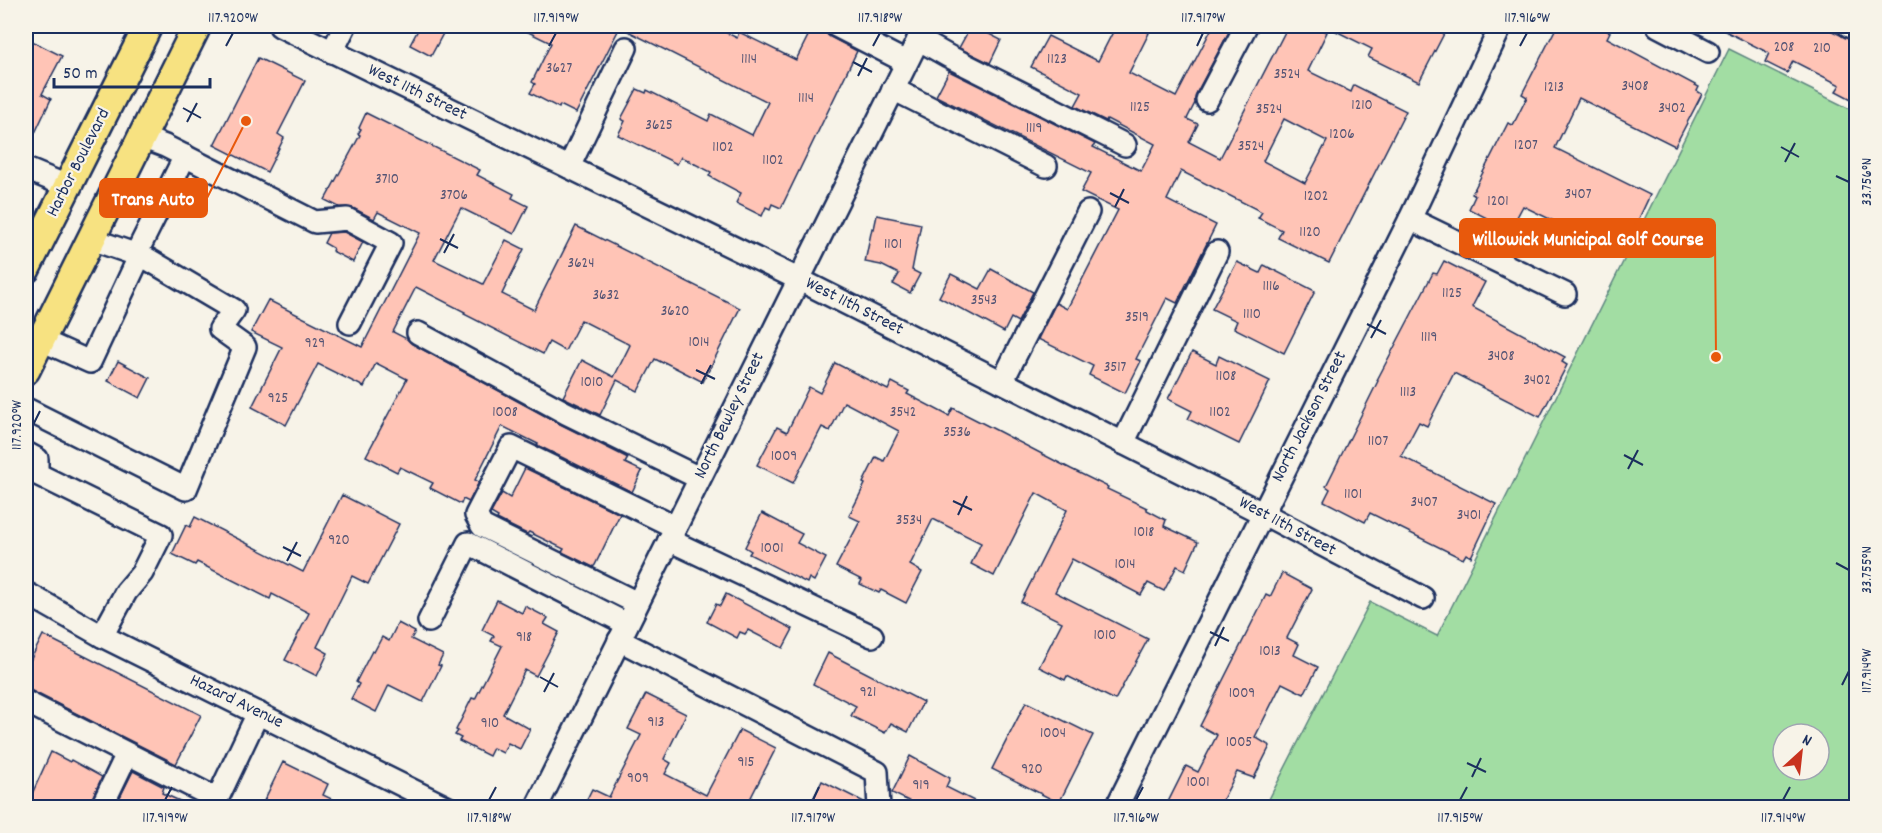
<svg xmlns="http://www.w3.org/2000/svg" width="1882" height="833" font-family="Dekko,sans-serif">
	<style>
		.green { fill: #a2dda3; stroke: #5e8680; stroke-width: 1.5; fill-rule: evenodd }
		.building { fill: #ffc4b6; stroke: #1b2f5e; stroke-width: 1.5; fill-rule: evenodd }
		.lines { fill: none; stroke-linecap: round; stroke-linejoin: round }
		.minor-casing { stroke: #1b2f5e; stroke-width: 26 }
		.major-casing { stroke: #1b2f5e; stroke-width: 32 }
		.minor { stroke: #f7f3e8; stroke-width: 21 }
		.major { stroke: #f7e281; stroke-width: 27 }
		.ticks { fill: none; stroke: #1b2f5e; stroke-width: 2 }
		.labels { text-anchor: middle; dominant-baseline: central; stroke-width: 4.5; stroke-linejoin: round; paint-order: stroke }
		.number-label { font-size: 15px; fill: #545474 }
		.street-label { font-size: 18px; fill: #1b2f5e; stroke: #f7f3e8 }
		.leader { fill: none; stroke: #e8590c; stroke-width: 2 }
		.callout-dot { fill: #e8590c; stroke: #f7f3e8; stroke-width: 2 }
		.callout { fill: #e8590c; stroke: #e8590c; stroke-width: 2 }
		.callout-label { font-size: 20px; text-anchor: middle; font-weight: bold; fill: #fff }
		.neatline { fill: none; stroke: #1b2f5e; stroke-width: 2 }
		.ticks-label { font-size: 15px; text-anchor: middle; fill: #1b2f5e }
	</style>
	<rect width="100%" height="100%" fill="#f7f3e8"/>
	<filter id="ink" filterUnits="userSpaceOnUse"><feTurbulence type="fractalNoise" baseFrequency=".0167" numOctaves="2"/><feDisplacementMap in="SourceGraphic" scale="12" xChannelSelector="R" yChannelSelector="G"/><feConvolveMatrix kernelMatrix="1 2 1 2 8 2 1 2 1" color-interpolation-filters="sRGB"/></filter>
	<g filter="url(#ink)">
		<path class="green" d="M1729 49 1856 112V807H1265L1370 602 1437 636ZM1783 734H1819V770H1783Z"/>
		<g class="building">
			<path d="M420 26H447L431 56 410 45Z"/>
			<path d="M516 26H713L737 38 739 32 796 60 813 26H823L825 32 830 37 857 51 781 208 772 204 770 209 766 207 762 216 736 203 741 193 709 176 711 172 681 157 677 164 618 135 625 121 621 119 637 89 646 93 647 90 708 121 711 114 752 135 768 102 620 27 576 113 560 105 559 108 530 93 535 84 532 82 551 43Z"/>
			<path d="M971 26H991L987 33 1001 40 990 63 959 48Z"/>
			<path d="M1116 26H1149L1146 31 1149 33 1129 73 1176 97 1213 26H1232L1196 94 1195 103 1187 119 1198 124 1189 142 1220 158 1288 26H1315L1327 32 1308 71 1351 92 1354 85 1406 111 1329 263 1278 238 1282 230 1258 218 1262 212 1181 171 1167 200 1216 225 1177 303 1167 298 1136 359 1141 361 1125 393 1089 375 1093 366 1038 339 1056 303 1067 309 1118 210 1081 192 1091 173 936 96 949 71 1095 144 1093 147 1141 171 1155 144 1107 119 1106 121 1075 106 1082 93 1031 67 1048 36 1098 61ZM1284 119 1327 141 1305 183 1263 161Z"/>
			<path d="M1326 26H1448L1419 82 1368 57 1372 49Z"/>
			<path d="M1557 26H1596L1610 32 1607 38 1699 87 1697 91 1702 94 1675 146 1579 98 1555 148 1650 195 1625 248 1620 246 1617 251 1565 224 1564 226 1523 206 1510 230 1469 209 1475 196 1472 194 1508 123 1513 125 1527 97 1522 94Z"/>
			<path d="M1715 26H1822L1857 43V102L1836 91 1840 85 1793 61 1787 73 1765 62 1769 53Z"/>
			<path d="M26 38 62 56 42 94 51 99 26 152Z"/>
			<path d="M258 58 305 81 278 134 284 138 267 172 214 145Z"/>
			<path d="M366 113 480 170 477 175 514 194 512 198 528 206 514 234 461 208 434 260 483 284 506 240 524 249 502 294 534 310 576 226 740 308 703 382 664 362 663 363 655 359 638 391 617 380 600 415 563 397 582 360 614 377 630 345 581 320 565 351 549 342 543 354 464 314 465 312 416 287 393 332 407 339 412 344 560 424 628 458 625 463 642 471 632 492 537 445 538 444 502 426 475 480 479 482 469 502 463 499 461 504 430 488 433 483 400 467 397 472 366 456 407 379 376 363 364 387 318 364 286 425 252 407 282 347 251 332 268 300 362 347 420 233 378 212 374 219 353 208 339 207 325 200 360 135 358 134 361 129 359 128Z"/>
			<path d="M877 215 921 224 912 270 920 274 910 293 893 284 899 274 881 265 865 262 872 228 874 229Z"/>
			<path d="M344 232 363 242 353 262 332 251 333 248 324 243 329 233Z"/>
			<path d="M1444 261 1485 282 1472 307 1565 357 1562 362 1567 365 1540 417 1454 373 1427 426 1419 422 1401 456 1496 504 1471 557 1466 554 1463 559 1370 513 1365 522 1324 501 1330 489 1326 486 1378 381 1377 380 1433 273 1437 274Z"/>
			<path d="M1237 262 1260 273 1264 265 1315 291 1284 353 1234 328 1237 321 1212 309Z"/>
			<path d="M991 269 1033 292 1018 322 1011 318 1004 332 939 297 951 274 980 289Z"/>
			<path d="M1192 352 1216 364 1219 356 1270 381 1239 444 1188 419 1192 411 1168 399Z"/>
			<path d="M118 361 150 378 140 398 108 381Z"/>
			<path d="M835 363 888 390 892 382 909 391 907 394 949 416 953 408 994 429 1071 469 1108 487 1107 489 1147 508V510L1166 520 1164 526 1198 542 1185 570 1177 566 1164 591 1148 583 1141 595 1072 559 1055 592 1148 639 1115 700 1067 676 1065 680 1039 667 1062 622 1021 602 1067 510 1036 493 994 576 971 564 981 543 933 519 910 565 922 572 906 603 881 590 879 593 860 584 862 580 836 567 860 521 849 516 865 484 863 483 876 457 884 461 899 431 844 402 830 431 822 427 793 483 757 465 777 427 787 432 809 387 820 393Z"/>
			<path d="M525 468 620 514 595 565 593 567 562 552 564 549 529 532 527 534 497 519 498 517 491 513 502 493 510 498Z"/>
			<path d="M342 495 399 524 368 584 352 576 317 647 328 653 317 676 285 660 309 613 272 594 270 599 197 562 195 565 172 554 186 525 190 527 195 517 303 572Z"/>
			<path d="M762 513 802 534 797 543 826 558 814 581 809 578 807 583 749 554 751 551 745 547Z"/>
			<path d="M1282 573 1312 589 1287 638 1299 644 1294 655 1318 667 1304 694 1282 683 1255 737 1270 746 1254 778 1237 772 1219 807H1178L1168 802 1186 766 1198 772 1217 735 1200 726 1266 595 1270 597Z"/>
			<path d="M726 594 793 629 783 648 748 630 745 634 740 632 737 638 707 622 716 604 720 606Z"/>
			<path d="M497 600 522 613 525 606 548 618 544 624 559 632 536 676 525 670 503 714 530 729 520 749 508 743 503 753 493 748 489 756 459 741 461 738 455 735 458 731 456 730 472 698 475 699 502 646 491 641 494 636 482 630Z"/>
			<path d="M398 623 415 632 411 639 443 655 438 665 441 666 423 702 389 685 376 712 351 699 359 684 356 682 372 651 374 652 382 637 389 641Z"/>
			<path d="M43 635 201 715 176 764 32 691 26 689V669Z"/>
			<path d="M828 653 923 702 908 732 891 723 885 733 851 716 856 706 813 684Z"/>
			<path d="M646 694 686 714 664 759 671 763 665 774 706 795 740 730 776 748 746 807H583L592 789 609 797 641 735 628 729Z"/>
			<path d="M1026 702 1093 735 1059 803 992 769Z"/>
			<path d="M51 752 70 762 71 760 102 777 88 807H26Z"/>
			<path d="M910 756 950 778 946 787 986 807H921L892 793Z"/>
			<path d="M283 762 328 784 323 795 348 807H261Z"/>
			<path d="M133 771 164 787 162 793 193 807H115Z"/>
			<path d="M822 781 866 803V807H809Z"/>
		</g>
		<g class="lines">
			<g class="minor-casing">
				<g id="minor">
					<path d="M280 26 798 279 1262 513 1423 598"/>
					<path d="M836 26 906 62"/>
					<path d="M1658 26 1708 52"/>
					<path d="M1849 26 1856 29"/>
					<path d="M918 39 948 56 1125 145"/>
					<path d="M332 52 345 26"/>
					<path d="M893 89 1046 166"/>
					<path d="M1207 100 1246 26"/>
					<path d="M141 137 165 146 315 222 347 219 391 243 350 323"/>
					<path d="M569 167 626 48"/>
					<path d="M26 169 67 186"/>
					<path d="M1410 219 1565 294"/>
					<path d="M136 254 185 156"/>
					<path d="M418 333 566 413 699 478"/>
					<path d="M41 340 90 362 140 255"/>
					<path d="M1002 382 1088 212"/>
					<path d="M26 409 186 489 245 347 220 329 234 310 146 258 91 239"/>
					<path d="M1123 443 1217 252"/>
					<path d="M26 453 37 459V474L161 535 142 573 126 592 102 636"/>
					<path d="M669 540 872 636"/>
					<path d="M26 593 102 636 448 808"/>
					<path d="M637 603 482 526 476 515 511 447 675 527"/>
					<path d="M429 621 468 543 627 624"/>
					<path d="M619 640 877 772 879 808"/>
					<path d="M26 702 217 799"/>
					<path d="M101 808 127 754"/>
					<path d="M213 808 258 713"/>
					<path d="M536 808 925 26"/>
					<path d="M1116 808 1410 219 1501 26"/>
				</g>
			</g>
			<g class="major-casing">
				<g id="major">
					<path d="M26 269 148 26"/>
					<path d="M26 370 197 26"/>
				</g>
			</g>
			<use href="#minor" class="minor"/>
			<use href="#major" class="major"/>
		</g>
	</g>
	<path class="ticks" d="M226 46 233 33M549 46 556 33M873 46 880 33M1197 46 1203 33M1520 46 1527 33M853 62 872 72M858 76 867 58M183 108 201 118M187 122 197 103M1781 147 1799 157M1785 162 1795 143M1836 176 1849 182M1110 193 1129 203M1115 207 1124 189M440 239 458 248M444 253 454 234M1367 324 1386 334M1371 338 1381 320M696 370 715 379M701 384 711 365M33 425 40 411M1624 455 1643 465M1628 469 1638 450M953 501 972 510M958 515 967 496M283 547 301 556M287 561 297 542M1836 563 1849 570M1210 632 1229 641M1215 646 1224 627M540 677 558 687M1842 685 1849 671M544 692 554 673M1467 763 1486 772M1472 777 1481 758M165 800 172 787M489 800 496 787M813 800 819 787M1136 800 1143 787M1460 800 1467 787M1783 800 1790 787"/>
	<g class="labels">
		<g class="number-label">
			<text x="1784" y="48">208</text>
			<text x="1822" y="49">210</text>
			<text x="749" y="60">1114</text>
			<text x="1057" y="60">1123</text>
			<text x="559" y="69">3627</text>
			<text x="1287" y="75">3524</text>
			<text x="1635" y="87">3408</text>
			<text x="1554" y="88">1213</text>
			<text x="806" y="99">1114</text>
			<text x="1362" y="106">1210</text>
			<text x="1140" y="108">1125</text>
			<text x="1672" y="109">3402</text>
			<text x="1269" y="110">3524</text>
			<text x="659" y="126">3625</text>
			<text x="1034" y="129">1119</text>
			<text x="1342" y="135">1206</text>
			<text x="1526" y="146">1207</text>
			<text x="1251" y="147">3524</text>
			<text x="723" y="148">1102</text>
			<text x="773" y="161">1102</text>
			<text x="387" y="180">3710</text>
			<text x="1578" y="195">3407</text>
			<text x="454" y="196">3706</text>
			<text x="1316" y="197">1202</text>
			<text x="1498" y="202">1201</text>
			<text x="1310" y="233">1120</text>
			<text x="893" y="245">1101</text>
			<text x="581" y="264">3624</text>
			<text x="1271" y="287">1116</text>
			<text x="1452" y="294">1125</text>
			<text x="606" y="296">3632</text>
			<text x="984" y="301">3543</text>
			<text x="675" y="312">3620</text>
			<text x="1252" y="315">1110</text>
			<text x="1137" y="318">3519</text>
			<text x="1429" y="338">1119</text>
			<text x="699" y="343">1014</text>
			<text x="315" y="344">929</text>
			<text x="1501" y="357">3408</text>
			<text x="1115" y="368">3517</text>
			<text x="1226" y="377">1108</text>
			<text x="1537" y="381">3402</text>
			<text x="592" y="383">1010</text>
			<text x="1408" y="393">1113</text>
			<text x="278" y="399">925</text>
			<text x="505" y="413">1008</text>
			<text x="903" y="413">3542</text>
			<text x="1220" y="413">1102</text>
			<text x="957" y="433">3536</text>
			<text x="1378" y="442">1107</text>
			<text x="784" y="457">1009</text>
			<text x="1353" y="495">1101</text>
			<text x="1424" y="503">3407</text>
			<text x="1469" y="516">3401</text>
			<text x="909" y="521">3534</text>
			<text x="1144" y="533">1018</text>
			<text x="339" y="541">920</text>
			<text x="772" y="549">1001</text>
			<text x="1125" y="565">1014</text>
			<text x="1105" y="636">1010</text>
			<text x="524" y="638">918</text>
			<text x="1270" y="652">1013</text>
			<text x="868" y="693">921</text>
			<text x="1242" y="694">1009</text>
			<text x="656" y="723">913</text>
			<text x="490" y="724">910</text>
			<text x="1053" y="734">1004</text>
			<text x="1239" y="743">1005</text>
			<text x="746" y="763">915</text>
			<text x="1032" y="770">920</text>
			<text x="638" y="779">909</text>
			<text x="1198" y="783">1001</text>
			<text x="921" y="786">919</text>
		</g>
		<g class="street-label">
			<text transform="translate(417 93) rotate(26)">West 11th Street</text>
			<text transform="translate(79 163) rotate(-63)">Harbor Boulevard</text>
			<text transform="translate(854 307) rotate(27)">West 11th Street</text>
			<text transform="translate(730 416) rotate(-64)">North Bewley Street</text>
			<text transform="translate(1310 417) rotate(-63)">North Jackson Street</text>
			<text transform="translate(1287 527) rotate(28)">West 11th Street</text>
			<text transform="translate(236 702) rotate(26)">Hazard Avenue</text>
		</g>
	</g>
	<path class="leader" d="M246 121L207 198M1716 357L1715 238"/>
	<g class="callout-dot">
		<circle cx="246" cy="121" r="6"/>
		<circle cx="1716" cy="357" r="6"/>
	</g>
	<g class="callout">
		<rect x="100" y="179" width="107" height="38" rx="6"/>
		<rect x="1460" y="219" width="255" height="38" rx="6"/>
	</g>
	<g class="callout-label">
		<text x="153" y="205">Trans Auto</text>
		<text x="1588" y="245">Willowick Municipal Golf Course</text>
	</g>
	<rect width="1882" height="833" fill="none" stroke="#f7f3e8" stroke-width="66"/>
	<g transform="translate(1801 752) rotate(27)"><circle r="28" fill="#f7f3e8" stroke="#9fa5b1" stroke-width="1.5"/>
	<path d="M0-4.5L10 22L0 15L-10 22Z" fill="#c8321e"/>
	<text y="-9" font-size="16" font-weight="bold" text-anchor="middle" fill="#1b2f5e">N</text>
	</g>
	<path d="M54 78v9h156v-9" fill="none" stroke="#1b2f5e" stroke-width="3"/>
	<text x="63" y="78" font-size="18" fill="#1b2f5e" stroke="#f7f3e8" stroke-width="4.5" paint-order="stroke">50 m</text>
	<rect x="33" y="33" width="1816" height="767" class="neatline"/>
	<g class="ticks-label">
		<text x="233" y="22">117.920°W</text>
		<text x="556" y="22">117.919°W</text>
		<text x="880" y="22">117.918°W</text>
		<text x="1203" y="22">117.917°W</text>
		<text x="1527" y="22">117.916°W</text>
		<text transform="translate(1866 182) rotate(-90)" y="5">33.756°N</text>
		<text transform="translate(16 425) rotate(-90)" y="5">117.920°W</text>
		<text transform="translate(1866 570) rotate(-90)" y="5">33.755°N</text>
		<text transform="translate(1866 671) rotate(-90)" y="5">117.914°W</text>
		<text x="165" y="822">117.919°W</text>
		<text x="489" y="822">117.918°W</text>
		<text x="813" y="822">117.917°W</text>
		<text x="1136" y="822">117.916°W</text>
		<text x="1460" y="822">117.915°W</text>
		<text x="1783" y="822">117.914°W</text>
	</g>
</svg>
